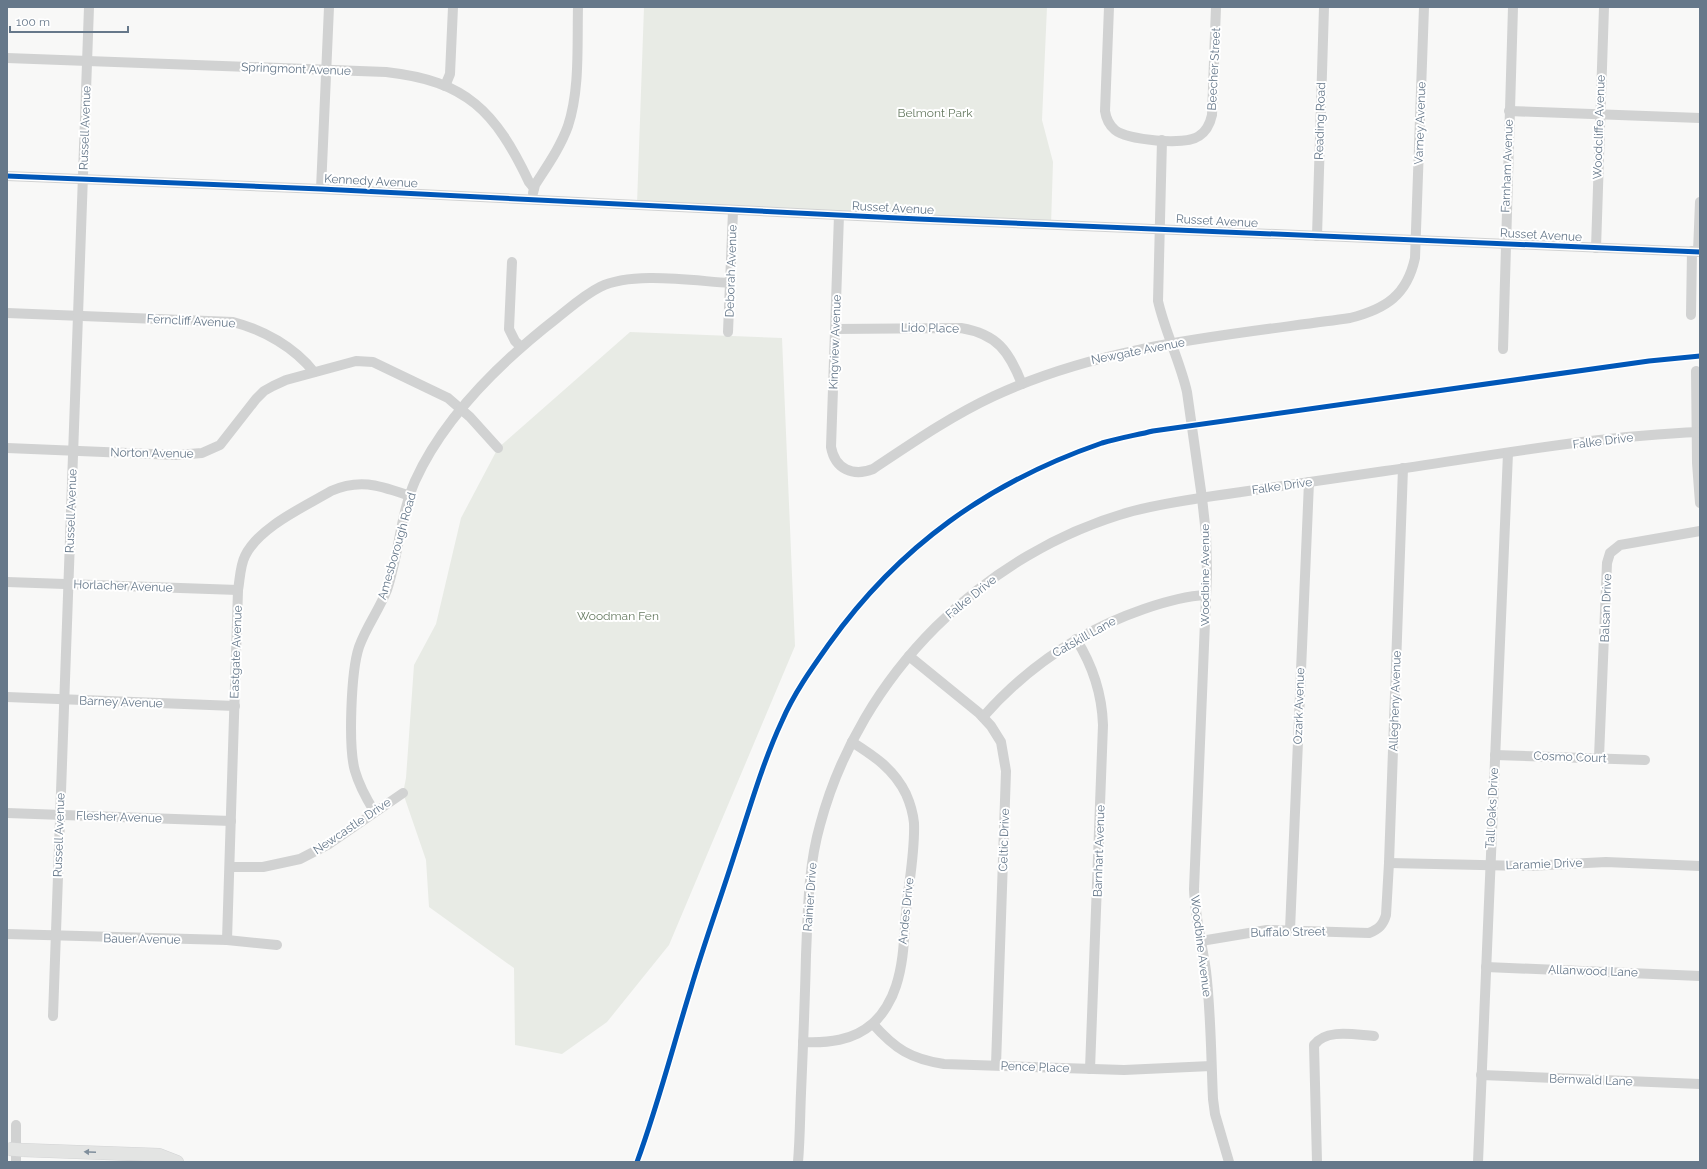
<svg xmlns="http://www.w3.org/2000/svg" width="1707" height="1169" font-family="Raleway,sans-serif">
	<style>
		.green { fill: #e8ebe5 }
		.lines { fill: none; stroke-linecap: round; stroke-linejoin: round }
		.major-casing { stroke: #d3d4d5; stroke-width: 14 }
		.minor { stroke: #d1d2d2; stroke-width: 10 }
		.major { stroke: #e3e4e3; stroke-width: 13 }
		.major-bridge-casing { stroke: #d3d4d5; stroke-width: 14; stroke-linecap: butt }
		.major-bridge { stroke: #e3e4e3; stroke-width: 13 }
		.cycleway-casing { stroke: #fff; stroke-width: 8 }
		.cycleway { stroke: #0057b8; stroke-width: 5 }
		.oneway { fill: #7f8e9c }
		.labels { text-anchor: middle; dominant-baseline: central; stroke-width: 4; stroke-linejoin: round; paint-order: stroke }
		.street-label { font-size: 12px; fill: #66788a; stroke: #fff }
		.park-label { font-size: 12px; fill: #667a61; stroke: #fff }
	</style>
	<rect width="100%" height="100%" fill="#f8f8f7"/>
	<g class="green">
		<path d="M644 7H1047L1042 120 1053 162 1051 225 637 204Z"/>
		<path d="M630 332 782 338 795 646 669 945 607 1022 562 1054 515 1045 514 968 429 907 426 860 403 793 406 778 414 665 436 624 461 518 498 448Z"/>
	</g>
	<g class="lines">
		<g class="major-casing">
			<path id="major" d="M22 1150 159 1155 177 1162"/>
		</g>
		<g class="minor">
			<path d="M1109 7 1105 111C1106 118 1109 125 1115 130 1127 140 1185 146 1199 136 1207 131 1210 124 1212 115L1216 7"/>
			<path d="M7 58 386 72C467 81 495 111 529 182L534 188"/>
			<path d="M445 86 450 74 453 7"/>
			<path d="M1509 111 1700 118"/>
			<path d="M1162 140 1158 301C1165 332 1180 361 1187 392L1202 498 1206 534 1207 573 1194 889C1195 917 1202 943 1206 971 1211 1013 1211 1056 1213 1099L1215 1114 1229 1162"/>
			<path d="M7 176 321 189 918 219 1700 252"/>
			<path d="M321 189 329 7"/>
			<path d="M533 193 535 185C547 166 560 148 568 126 580 89 577 46 578 7"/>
			<path d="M839 215 831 447C835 469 853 477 873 469 912 443 951 416 994 396 1105 344 1230 335 1350 318 1386 309 1407 295 1415 258L1424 7"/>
			<path d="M1317 236 1324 7"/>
			<path d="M1596 248 1604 7"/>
			<path d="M1698 252 1700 202"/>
			<path d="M512 262 509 329 515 341 521 347"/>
			<path d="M7 313 233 322C264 330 294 347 314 372"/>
			<path d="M1691 315 1692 251"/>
			<path d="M835 329 961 328C997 334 1009 351 1022 384"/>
			<path d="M728 332 733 211"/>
			<path d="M1503 349 1513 7"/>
			<path d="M1696 371 1697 463 1700 503"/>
			<path d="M7 448 176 455 202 453 220 445 256 399 264 391 273 386 286 380 356 361 373 362 448 398 470 417 498 448"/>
			<path d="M7 582 238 590"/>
			<path d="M1076 639C1093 666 1102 694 1103 725L1090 1069"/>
			<path d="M909 656 979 713 991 726 1001 742 1006 771 996 1065"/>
			<path d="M7 697 235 706"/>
			<path d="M983 717C1027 667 1080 631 1144 609 1164 602 1185 596 1206 595"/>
			<path d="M1495 755 1645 760"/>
			<path d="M1599 757 1607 563 1610 553 1620 545 1700 531"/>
			<path d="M374 811C366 798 359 785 355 771 348 747 351 671 359 647 366 627 379 610 387 590 399 554 400 516 415 481 444 417 503 360 557 318 571 307 584 295 600 287 633 271 694 281 730 283"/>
			<path d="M7 813 231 821"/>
			<path d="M1389 863 1529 866 1606 862 1700 866"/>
			<path d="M230 867H263L300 859 329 844 403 793"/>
			<path d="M1290 930 1309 482"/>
			<path d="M7 934 227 940 277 945"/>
			<path d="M227 940 238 590C240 579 240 566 245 556 259 527 304 507 331 491 361 478 380 486 410 496"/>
			<path d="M1201 941 1267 930 1369 933C1379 929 1383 925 1386 915L1389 863 1403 468"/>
			<path d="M1486 967 1700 976"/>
			<path d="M53 1016 89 7"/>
			<path d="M873 1024C895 1049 911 1059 944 1064L1124 1070 1211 1066"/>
			<path d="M803 1042C827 1043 853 1041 872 1024 883 1015 892 999 896 986 905 959 904 929 907 902 910 876 915 849 914 823 913 813 910 803 906 794 894 769 874 756 852 742"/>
			<path d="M1481 1075 1700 1084"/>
			<path d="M16 1162V1125"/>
			<path d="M798 1162C800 1139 800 1116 801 1093 803 1047 805 1001 806 955 808 911 808 867 820 825 860 675 984 552 1133 511 1168 502 1205 497 1241 492 1289 485 1337 478 1385 471 1489 456 1594 436 1700 432"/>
			<path d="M1317 1162 1314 1045C1326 1028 1356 1035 1374 1036"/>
			<path d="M1478 1162 1508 453"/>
		</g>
		<use href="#major" class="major"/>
		<g class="major-bridge-casing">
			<path id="major-bridge" d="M9 1149 22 1150"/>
		</g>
		<use href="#major-bridge" class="major-bridge"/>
		<g class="cycleway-casing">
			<g id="cycleway">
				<path d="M7 176 321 189 918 219 1700 252"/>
				<path d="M637 1162C658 1105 673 1046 691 988 704 944 720 900 734 856 749 811 762 764 782 721 794 693 812 668 829 644 899 546 989 482 1102 443 1119 438 1137 435 1153 431L1649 361 1700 356"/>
			</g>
		</g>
		<use href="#cycleway" class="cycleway"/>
	</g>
	<defs><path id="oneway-solid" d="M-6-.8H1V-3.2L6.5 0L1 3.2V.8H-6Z"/></defs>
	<use class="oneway" href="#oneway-solid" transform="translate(90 1152) rotate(-178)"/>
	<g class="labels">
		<g class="street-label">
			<text transform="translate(296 69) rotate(2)">Springmont Avenue</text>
			<text transform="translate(1214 69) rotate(-87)">Beecher Street</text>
			<text transform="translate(1320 121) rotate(-88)">Reading Road</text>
			<text transform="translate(1420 123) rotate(-88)">Varney Avenue</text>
			<text transform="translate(1599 127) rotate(-88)">Woodcliffe Avenue</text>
			<text transform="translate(85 128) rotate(-88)">Russell Avenue</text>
			<text transform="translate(1507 166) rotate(-88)">Farnham Avenue</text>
			<text transform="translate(371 181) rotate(3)">Kennedy Avenue</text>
			<text transform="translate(893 208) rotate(3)">Russet Avenue</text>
			<text transform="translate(1217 221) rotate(3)">Russet Avenue</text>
			<text transform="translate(1541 235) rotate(3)">Russet Avenue</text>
			<text transform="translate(731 271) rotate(-88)">Deborah Avenue</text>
			<text transform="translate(191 321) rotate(3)">Ferncliff Avenue</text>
			<text transform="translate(930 328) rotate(1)">Lido Place</text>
			<text transform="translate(835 342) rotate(-88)">Kingview Avenue</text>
			<text transform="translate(1138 351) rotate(-11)">Newgate Avenue</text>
			<text transform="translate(1603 441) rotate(-7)">Falke Drive</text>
			<text transform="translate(152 453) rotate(1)">Norton Avenue</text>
			<text transform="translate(1282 486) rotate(-8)">Falke Drive</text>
			<text transform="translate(71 511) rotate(-88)">Russell Avenue</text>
			<text transform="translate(397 546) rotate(-74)">Amesborough Road</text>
			<text transform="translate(1205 575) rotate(-90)">Woodbine Avenue</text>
			<text transform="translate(123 586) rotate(2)">Horlacher Avenue</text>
			<text transform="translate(971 597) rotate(-39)">Falke Drive</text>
			<text transform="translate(1606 608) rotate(-88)">Balsan Drive</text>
			<text transform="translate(1084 637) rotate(-29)">Catskill Lane</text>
			<text transform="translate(236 652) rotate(-88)">Eastgate Avenue</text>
			<text transform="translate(1395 701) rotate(-88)">Allegheny Avenue</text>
			<text transform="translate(121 702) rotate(2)">Barney Avenue</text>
			<text transform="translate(1299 706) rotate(-88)">Ozark Avenue</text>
			<text transform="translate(1570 757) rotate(2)">Cosmo Court</text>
			<text transform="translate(1492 808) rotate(-87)">Tall Oaks Drive</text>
			<text transform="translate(119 817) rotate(2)">Flesher Avenue</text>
			<text transform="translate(352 826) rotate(-34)">Newcastle Drive</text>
			<text transform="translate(59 835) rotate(-88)">Russell Avenue</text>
			<text transform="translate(1004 840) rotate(-88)">Celtic Drive</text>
			<text transform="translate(1099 851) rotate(-88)">Barnhart Avenue</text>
			<text transform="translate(1544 864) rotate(-2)">Laramie Drive</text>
			<text transform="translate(810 897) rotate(-86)">Rainier Drive</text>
			<text transform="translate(906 911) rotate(-84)">Andes Drive</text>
			<text transform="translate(1288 932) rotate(-1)">Buffalo Street</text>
			<text transform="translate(142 939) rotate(1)">Bauer Avenue</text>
			<text transform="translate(1201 946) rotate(83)">Woodbine Avenue</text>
			<text transform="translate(1593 971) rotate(2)">Allanwood Lane</text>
			<text transform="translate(1035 1067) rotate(2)">Pence Place</text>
			<text transform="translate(1591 1080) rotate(2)">Bernwald Lane</text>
		</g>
		<g class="park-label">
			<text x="935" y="113">Belmont Park</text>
			<text x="618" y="616">Woodman Fen</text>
		</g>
	</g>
	<rect width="1707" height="1169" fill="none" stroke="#66788a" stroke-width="16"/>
	<path d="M10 26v6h118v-6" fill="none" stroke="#66788a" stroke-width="2"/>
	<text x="16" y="26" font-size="12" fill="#66788a" stroke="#ffffff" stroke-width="3" paint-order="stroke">100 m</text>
</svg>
